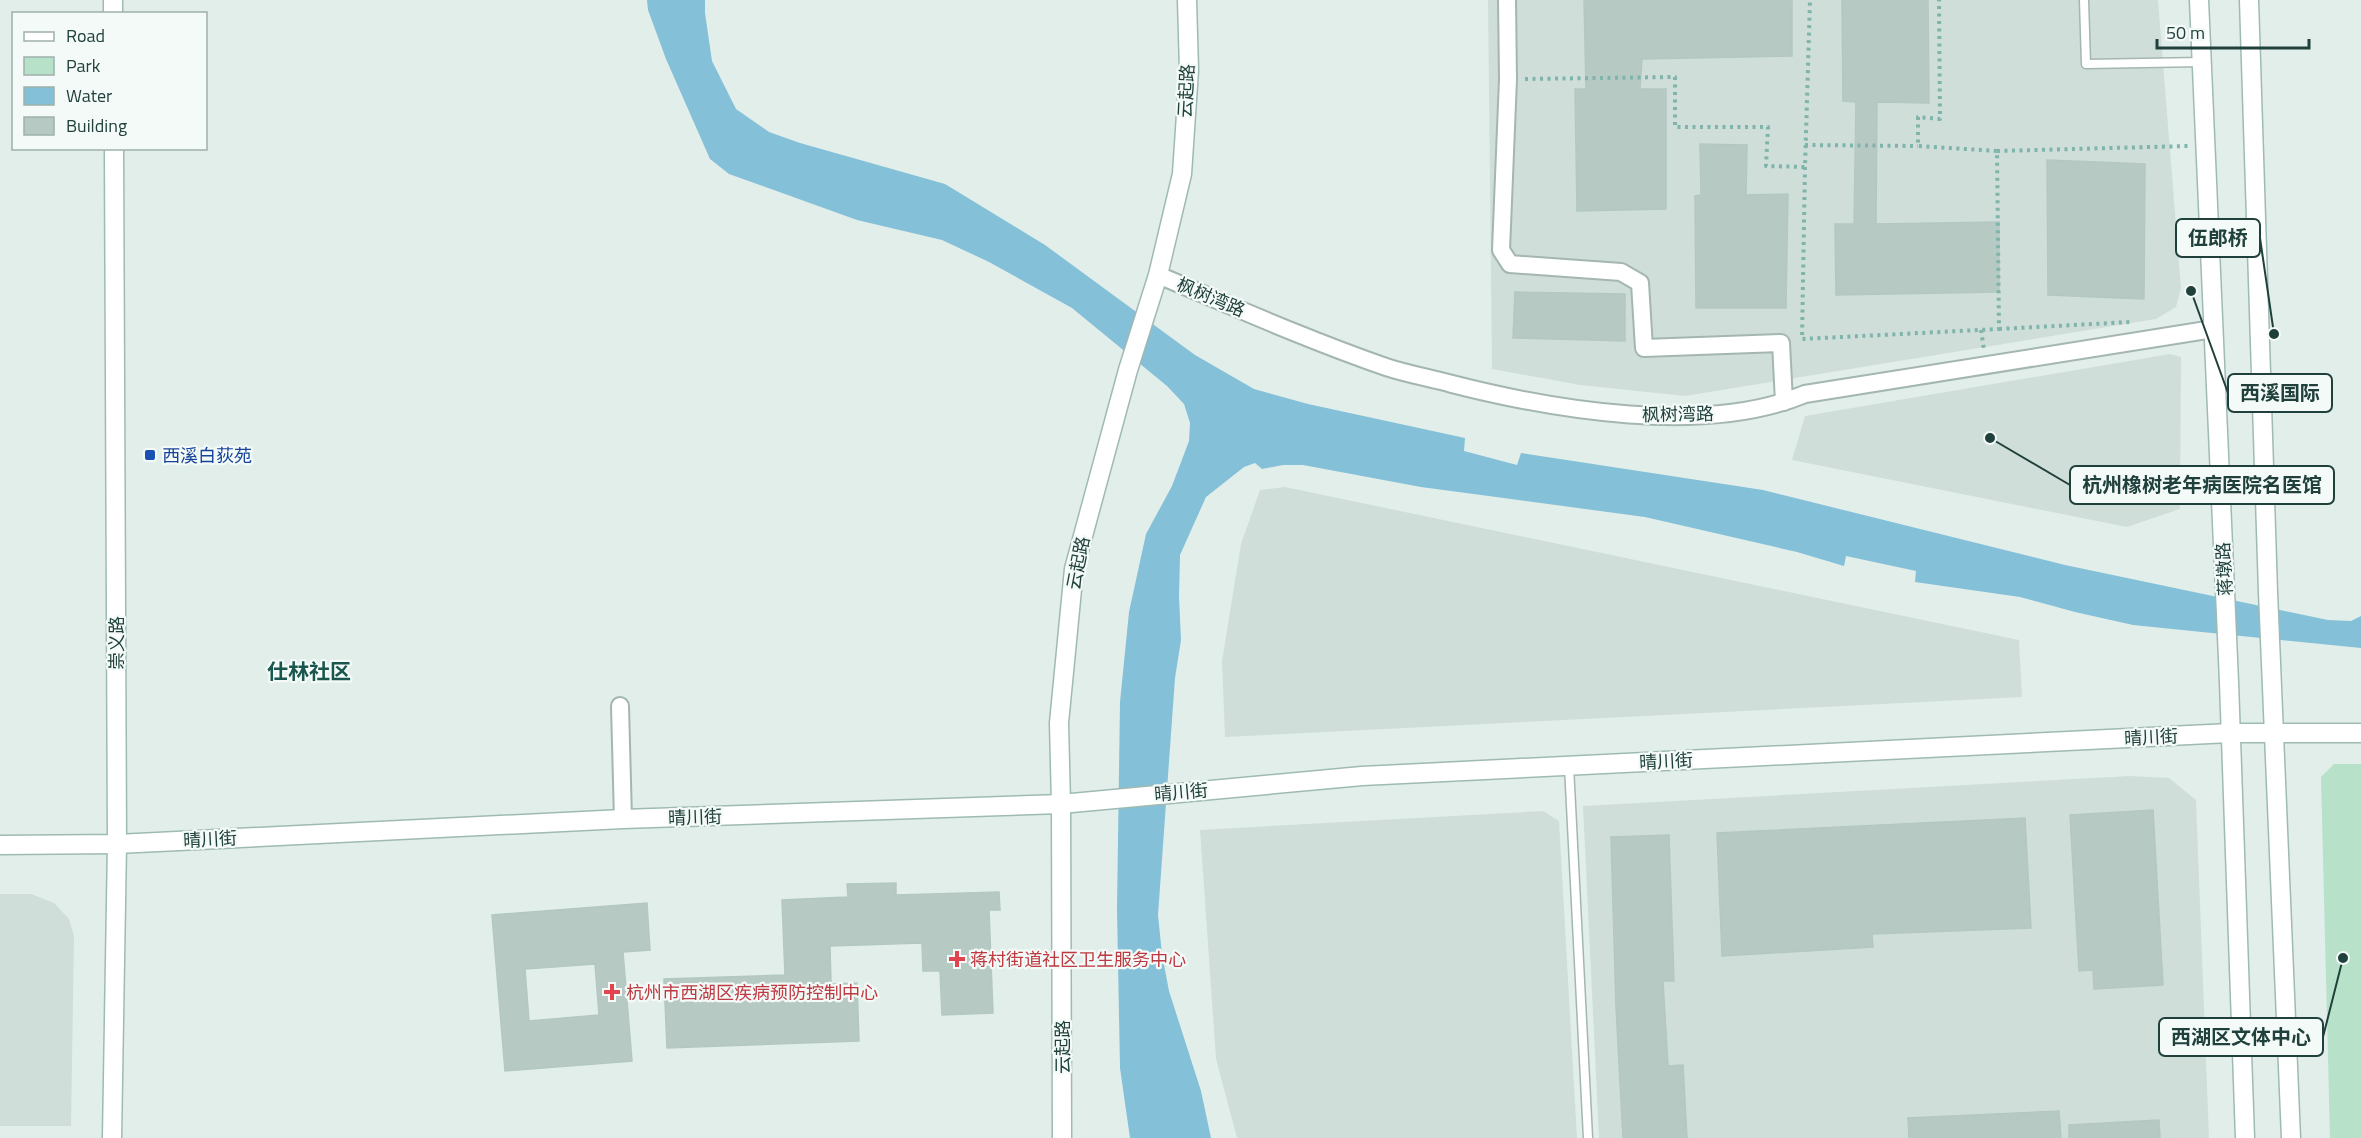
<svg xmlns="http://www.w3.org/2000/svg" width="2361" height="1138" font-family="'Titillium Web','Noto Sans SC',sans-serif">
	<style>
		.built { fill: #d0ded9 }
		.green { fill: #b8e1c9 }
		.water { fill: #84c0d8 }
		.building { fill: #b7c9c3; stroke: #b3c8c2; stroke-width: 1.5; fill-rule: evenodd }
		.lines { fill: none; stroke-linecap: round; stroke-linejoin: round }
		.lane-casing { stroke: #a4b6b2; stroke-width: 11 }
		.street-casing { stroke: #a4b6b2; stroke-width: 20 }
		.secondary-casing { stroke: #9fbab4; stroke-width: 21 }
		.path { stroke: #7fb4ab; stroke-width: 4; stroke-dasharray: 3 4.5; stroke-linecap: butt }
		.lane { stroke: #fff; stroke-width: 8 }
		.street { stroke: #fff; stroke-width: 16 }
		.secondary { stroke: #fff; stroke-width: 18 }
		.transit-dot { fill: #1a4fb4; stroke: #f3faf7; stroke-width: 2 }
		.health-dot { fill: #e0444e; stroke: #f3faf7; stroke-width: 2 }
		.labels { text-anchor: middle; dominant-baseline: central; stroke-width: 4.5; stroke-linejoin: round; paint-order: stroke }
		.street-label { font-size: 18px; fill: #20403c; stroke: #f3faf7 }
		.transit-label { font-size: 18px; fill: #164399; stroke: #f3faf7; text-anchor: start }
		.health-label { font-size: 18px; fill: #be3a42; stroke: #f3faf7; text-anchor: start }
		.quarter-label { font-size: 21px; font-weight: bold; fill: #1a554e; stroke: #f3faf7 }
		.leader { fill: none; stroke: #20403c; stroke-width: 2 }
		.callout-dot { fill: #20403c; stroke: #f3faf7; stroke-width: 2 }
		.callout { fill: #f3faf7; stroke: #20403c; stroke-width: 2 }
		.callout-label { font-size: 20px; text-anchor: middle; font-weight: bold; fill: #20403c }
	</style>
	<rect width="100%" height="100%" fill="#e2eeea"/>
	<g class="built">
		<path d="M1488 0H2158L2181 288 2176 307 2156 319 1685 396 1580 385 1492 369Z"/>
		<path d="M2170 354 2181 357 2180 509 2127 527 1792 460 1805 416Z"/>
		<path d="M1285 487 2019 640 2022 697 1225 737 1222 661 1241 544 1260 490Z"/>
		<path d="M2130 776 2169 778 2196 800 2209 1138H1599L1583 806Z"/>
		<path d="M1543 811 1559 821 1577 1138H1237L1216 1059 1200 830Z"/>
		<path d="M0 894H31L54 903 69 919 74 936 71 1126H0Z"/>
	</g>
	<path class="green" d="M2334 764H2361V1138H2330L2321 777Z"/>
	<path class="water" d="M647 0H705V13L712 61 736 109 769 132 800 143 945 184 1045 245 1195 355 1254 389 1308 404 1465 438 1464 451 1517 465 1521 453 1763 490 2065 565 2328 620 2351 621 2361 616V648L2133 625 2075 612 2020 597 1915 582 1916 571 1846 556 1844 566 1797 552 1645 517 1421 487 1303 465H1283L1262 469 1255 463 1244 467 1206 497 1180 555 1179 597 1181 640 1175 678 1158 915 1162 954 1169 991 1201 1091 1211 1138H1130L1120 1068 1117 909 1120 702 1129 612 1146 534 1172 486 1189 441 1190 423 1184 404 1167 386 1072 308 989 262 942 240 857 220 729 174 710 159 666 59 648 10Z"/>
	<g class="building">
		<path d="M1584 0H1792V56L1642 59 1640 89H1666V209L1577 211 1575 89H1586Z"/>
		<path d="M1842 0H1928L1929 103 1877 102 1876 224 1999 222V292L1836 295 1835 224H1854L1856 102 1843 101Z"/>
		<path d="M1700 144 1747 145 1746 195 1788 194 1786 308H1696L1695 196 1701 195Z"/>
		<path d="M2047 160 2145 164 2144 299 2048 295Z"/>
		<path d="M1515 292 1625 294V341L1513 338Z"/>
		<path d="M2153 810 2163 985 2094 989 2093 970 2079 971 2070 815Z"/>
		<path d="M2025 818 2031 928 1872 934 1873 947 1722 956 1717 833Z"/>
		<path d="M1669 835 1674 981H1663L1668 1066 1683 1065 1687 1138H1623L1616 1007 1611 837Z"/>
		<path d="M896 883V895L999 892 1000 910H989L993 1013 942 1015 940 971H923L922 943 830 946 831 984 857 983 859 1041 667 1048 664 979 785 975 782 900 848 897 847 884Z"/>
		<path d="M647 903 650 950 623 952 632 1061 505 1071 492 915ZM595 964 599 1015 529 1021 525 969Z"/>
		<path d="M2059 1111 2061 1138H1909L1908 1118Z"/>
		<path d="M2159 1120 2160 1138H2069V1125Z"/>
	</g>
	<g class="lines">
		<g class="lane-casing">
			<g id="lane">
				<path d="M2084 0 2086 64 2202 62"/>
				<path d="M1569 766 1588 1138"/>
			</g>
		</g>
		<g class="street-casing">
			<g id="street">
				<path d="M1507 0 1508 79 1501 250 1510 264 1621 272 1640 283 1644 348 1781 343 1784 402"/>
				<path d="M1158 275C1234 307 1308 340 1386 367 1407 374 1430 378 1452 384 1554 410 1705 436 1805 394L2213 329"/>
				<path d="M620 706 623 819"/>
			</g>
		</g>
		<g class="secondary-casing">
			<g id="secondary">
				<path d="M113 0V14"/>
				<path d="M2199 0 2229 682 2245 1138"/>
				<path d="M2249 0 2268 592 2291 1138"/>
				<path d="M0 845 117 844 623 819 1061 804 1362 776 2230 733H2361"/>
				<path d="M112 1138 117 844 114 148"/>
				<path d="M1062 1138 1061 804 1059 723 1074 569 1128 370 1158 275 1182 174 1189 70 1187 0"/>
			</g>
		</g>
		<g class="path">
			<path d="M1525 79 1675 77V127H1768L1766 166 1805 167 1810 0"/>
			<path d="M1805 145 1918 146"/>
			<path d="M1997 151 2188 146"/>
			<path d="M1805 167 1802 339 1999 329 1997 151 1918 146V117L1940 119 1939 0"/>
			<path d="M1999 329 2130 322"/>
			<path d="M1981 330 1984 350"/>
		</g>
		<use href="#lane" class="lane"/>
		<use href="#street" class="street"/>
		<use href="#secondary" class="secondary"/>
	</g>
	<rect class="transit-dot" x="144" y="449" width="12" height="12" rx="3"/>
	<g class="health-dot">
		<path d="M954 950h6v6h6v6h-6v6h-6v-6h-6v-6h6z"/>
		<path d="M609 983h6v6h6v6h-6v6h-6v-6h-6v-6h6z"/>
	</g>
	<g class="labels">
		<g class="street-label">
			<text transform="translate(1186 91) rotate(-87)">云起路</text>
			<text transform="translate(1211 297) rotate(23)">枫树湾路</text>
			<text transform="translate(1678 414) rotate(-1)">枫树湾路</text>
			<text transform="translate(1078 563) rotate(-79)">云起路</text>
			<text transform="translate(2224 569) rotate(-93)">蒋墩路</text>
			<text transform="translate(116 643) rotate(-90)">崇义路</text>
			<text transform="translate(2151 737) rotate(-3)">晴川街</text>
			<text transform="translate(1666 761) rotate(-3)">晴川街</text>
			<text transform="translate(1181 792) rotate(-5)">晴川街</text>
			<text transform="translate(695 817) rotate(-2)">晴川街</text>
			<text transform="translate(210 839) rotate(-3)">晴川街</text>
			<text transform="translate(1062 1047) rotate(-90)">云起路</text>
		</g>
		<g class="transit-label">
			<text x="162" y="455">西溪白荻苑</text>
		</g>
		<g class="health-label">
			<text x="970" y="959">蒋村街道社区卫生服务中心</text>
			<text x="626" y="992">杭州市西湖区疾病预防控制中心</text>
		</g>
		<g class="quarter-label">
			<text x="309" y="671">仕林社区</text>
		</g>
	</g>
	<path class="leader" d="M2274 334L2260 238M2191 291L2228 393M1990 438L2070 485M2343 958L2323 1037"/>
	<g class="callout-dot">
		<circle cx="2274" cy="334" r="6"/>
		<circle cx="2191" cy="291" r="6"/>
		<circle cx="1990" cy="438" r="6"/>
		<circle cx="2343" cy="958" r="6"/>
	</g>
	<g class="callout">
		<rect x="2176" y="219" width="84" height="38" rx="6"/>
		<rect x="2228" y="374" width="104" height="38" rx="6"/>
		<rect x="2070" y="466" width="264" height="38" rx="6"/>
		<rect x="2159" y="1018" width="164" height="38" rx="6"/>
	</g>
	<g class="callout-label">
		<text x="2218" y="245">伍郎桥</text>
		<text x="2280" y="400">西溪国际</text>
		<text x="2202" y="492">杭州橡树老年病医院名医馆</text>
		<text x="2241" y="1044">西湖区文体中心</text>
	</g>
	<rect x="12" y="12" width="195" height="138" fill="#f3faf7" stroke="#9fb0ac" stroke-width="1.5"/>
	<rect x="24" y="32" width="30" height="9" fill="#ffffff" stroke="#9fb0ac" stroke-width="1.5"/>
	<text x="66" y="42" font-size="18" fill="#20403c">Road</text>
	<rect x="24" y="57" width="30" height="18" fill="#b8e1c9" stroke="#9fb0ac" stroke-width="1.5"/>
	<text x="66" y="72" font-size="18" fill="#20403c">Park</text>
	<rect x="24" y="87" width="30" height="18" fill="#84c0d8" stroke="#9fb0ac" stroke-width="1.5"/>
	<text x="66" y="102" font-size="18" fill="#20403c">Water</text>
	<rect x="24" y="117" width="30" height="18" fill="#b7c9c3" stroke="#9fb0ac" stroke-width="1.5"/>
	<text x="66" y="132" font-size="18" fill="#20403c">Building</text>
	<path d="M2157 39v9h152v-9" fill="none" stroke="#20403c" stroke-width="3"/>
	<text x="2166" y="39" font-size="18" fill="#20403c" stroke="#f3faf7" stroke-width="4.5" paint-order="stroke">50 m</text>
</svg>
